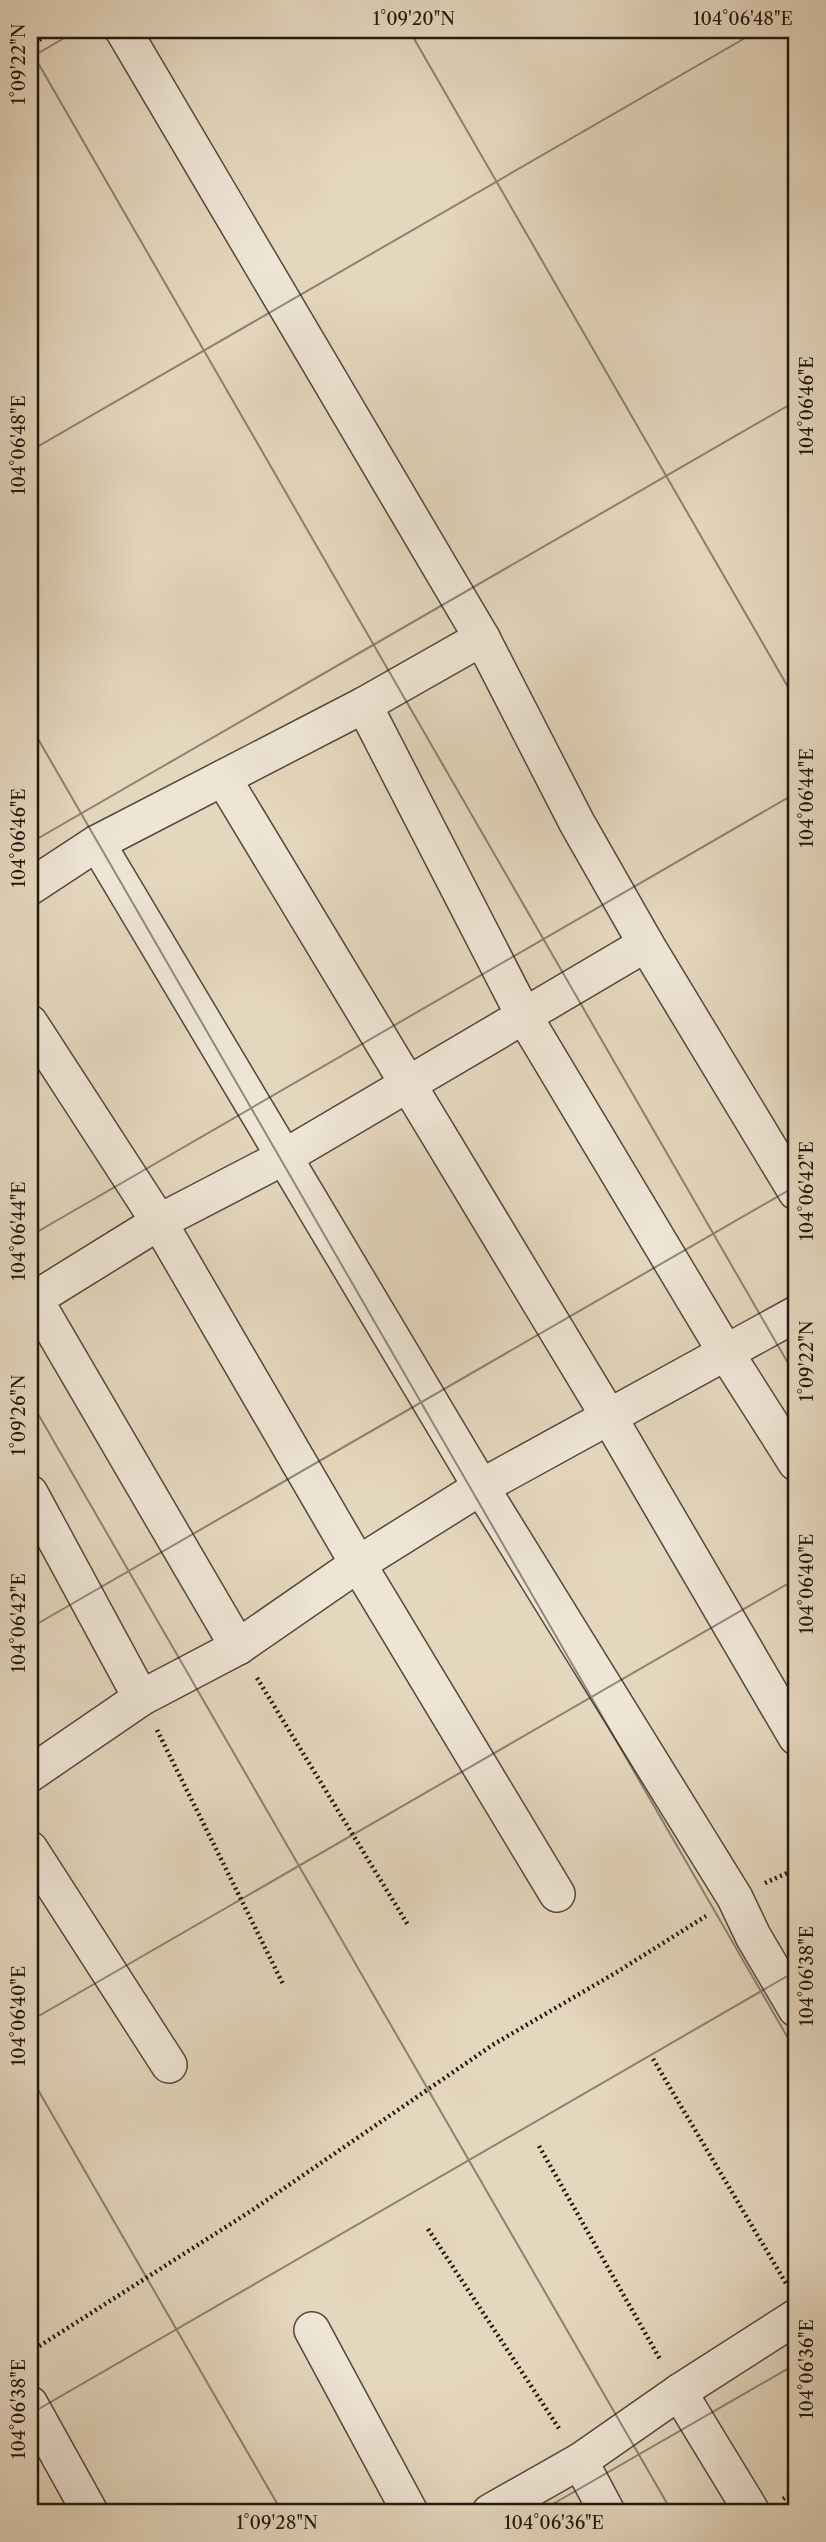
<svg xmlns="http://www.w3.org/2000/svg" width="826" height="2542" font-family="'Libre Caslon Text',serif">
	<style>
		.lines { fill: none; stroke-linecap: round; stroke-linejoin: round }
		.minor-casing { stroke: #52483c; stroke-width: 38 }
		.path { stroke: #211910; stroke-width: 4.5; stroke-dasharray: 2 3.5; stroke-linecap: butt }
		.minor { stroke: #eee5d5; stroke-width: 35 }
		.ticks { fill: none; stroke: #211910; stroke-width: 2; stroke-opacity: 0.45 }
		.neatline { fill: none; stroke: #211910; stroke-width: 2.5 }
		.ticks-label { font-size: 18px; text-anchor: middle; fill: #211910 }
	</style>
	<rect width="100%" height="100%" fill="#e5d7be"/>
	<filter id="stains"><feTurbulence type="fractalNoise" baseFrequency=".00286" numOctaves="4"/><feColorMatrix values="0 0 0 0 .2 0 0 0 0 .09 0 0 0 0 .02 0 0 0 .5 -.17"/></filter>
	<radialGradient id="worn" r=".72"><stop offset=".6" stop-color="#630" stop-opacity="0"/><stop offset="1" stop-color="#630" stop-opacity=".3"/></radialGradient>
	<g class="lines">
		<g class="minor-casing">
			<g id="minor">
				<path d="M123 30 482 638 577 823 646 944 796 1192"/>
				<path d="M364 705 524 1016 726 1353 796 1463"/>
				<path d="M223 778 609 1417 796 1737"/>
				<path d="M97 843 481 1487 735 1898 753 1936 796 2009"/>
				<path d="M30 887 97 843 364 705 482 638"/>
				<path d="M30 1023 159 1222 358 1564 557 1894"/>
				<path d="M30 1291 238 1647"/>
				<path d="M30 1302 159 1222 286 1156 646 944"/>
				<path d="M30 1493 141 1698"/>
				<path d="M30 1774 141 1698 238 1647 358 1564 481 1487 796 1314"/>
				<path d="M30 1849 169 2065"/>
				<path d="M312 2330 410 2512"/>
				<path d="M679 2392 752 2512"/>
				<path d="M30 2404 90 2512"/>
				<path d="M580 2461 607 2512"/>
				<path d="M490 2512 580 2461 679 2392 796 2317"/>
			</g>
		</g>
		<g class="path">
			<path d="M30 46 54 30"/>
			<path d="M257 1678 408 1925"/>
			<path d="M157 1730 283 1984"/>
			<path d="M765 1883 796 1869"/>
			<path d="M653 2059 787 2285"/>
			<path d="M539 2146 661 2361"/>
			<path d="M428 2229 560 2430"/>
			<path d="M30 2352 251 2211 494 2044 617 1972 706 1916"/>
			<path d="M783 2499 796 2490"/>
		</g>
		<use href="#minor" class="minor"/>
	</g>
	<path class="ticks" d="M409 30 796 701M30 49 796 1377M30 58 78 30M30 451 759 30M30 725 796 2052M30 843 796 401M30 1236 796 793M30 1400 672 2512M30 1628 796 1186M30 2021 796 1579M30 2076 282 2512M30 2414 796 1971M539 2512 796 2364"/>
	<rect width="826" height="2542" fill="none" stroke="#e5d7be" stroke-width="77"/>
	<rect x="38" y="38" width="750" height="2466" class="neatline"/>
	<g class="ticks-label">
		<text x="414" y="25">1°09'20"N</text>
		<text x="743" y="25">104°06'48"E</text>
		<text transform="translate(19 64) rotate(-90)" y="6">1°09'22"N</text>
		<text transform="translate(807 406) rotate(-90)" y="6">104°06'46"E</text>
		<text transform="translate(19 445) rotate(-90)" y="6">104°06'48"E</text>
		<text transform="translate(807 798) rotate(-90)" y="6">104°06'44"E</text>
		<text transform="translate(19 838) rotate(-90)" y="6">104°06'46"E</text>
		<text transform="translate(807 1191) rotate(-90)" y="6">104°06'42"E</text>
		<text transform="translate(19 1231) rotate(-90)" y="6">104°06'44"E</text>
		<text transform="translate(807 1361) rotate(-90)" y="6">1°09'22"N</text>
		<text transform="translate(19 1415) rotate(-90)" y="6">1°09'26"N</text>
		<text transform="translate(807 1584) rotate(-90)" y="6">104°06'40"E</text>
		<text transform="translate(19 1623) rotate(-90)" y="6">104°06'42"E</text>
		<text transform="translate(807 1976) rotate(-90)" y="6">104°06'38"E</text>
		<text transform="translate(19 2016) rotate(-90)" y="6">104°06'40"E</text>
		<text transform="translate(807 2369) rotate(-90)" y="6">104°06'36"E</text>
		<text transform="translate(19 2409) rotate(-90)" y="6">104°06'38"E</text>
		<text x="277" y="2529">1°09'28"N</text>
		<text x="554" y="2529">104°06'36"E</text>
	</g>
	<rect width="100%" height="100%" filter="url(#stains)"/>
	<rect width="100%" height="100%" fill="url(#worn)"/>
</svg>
